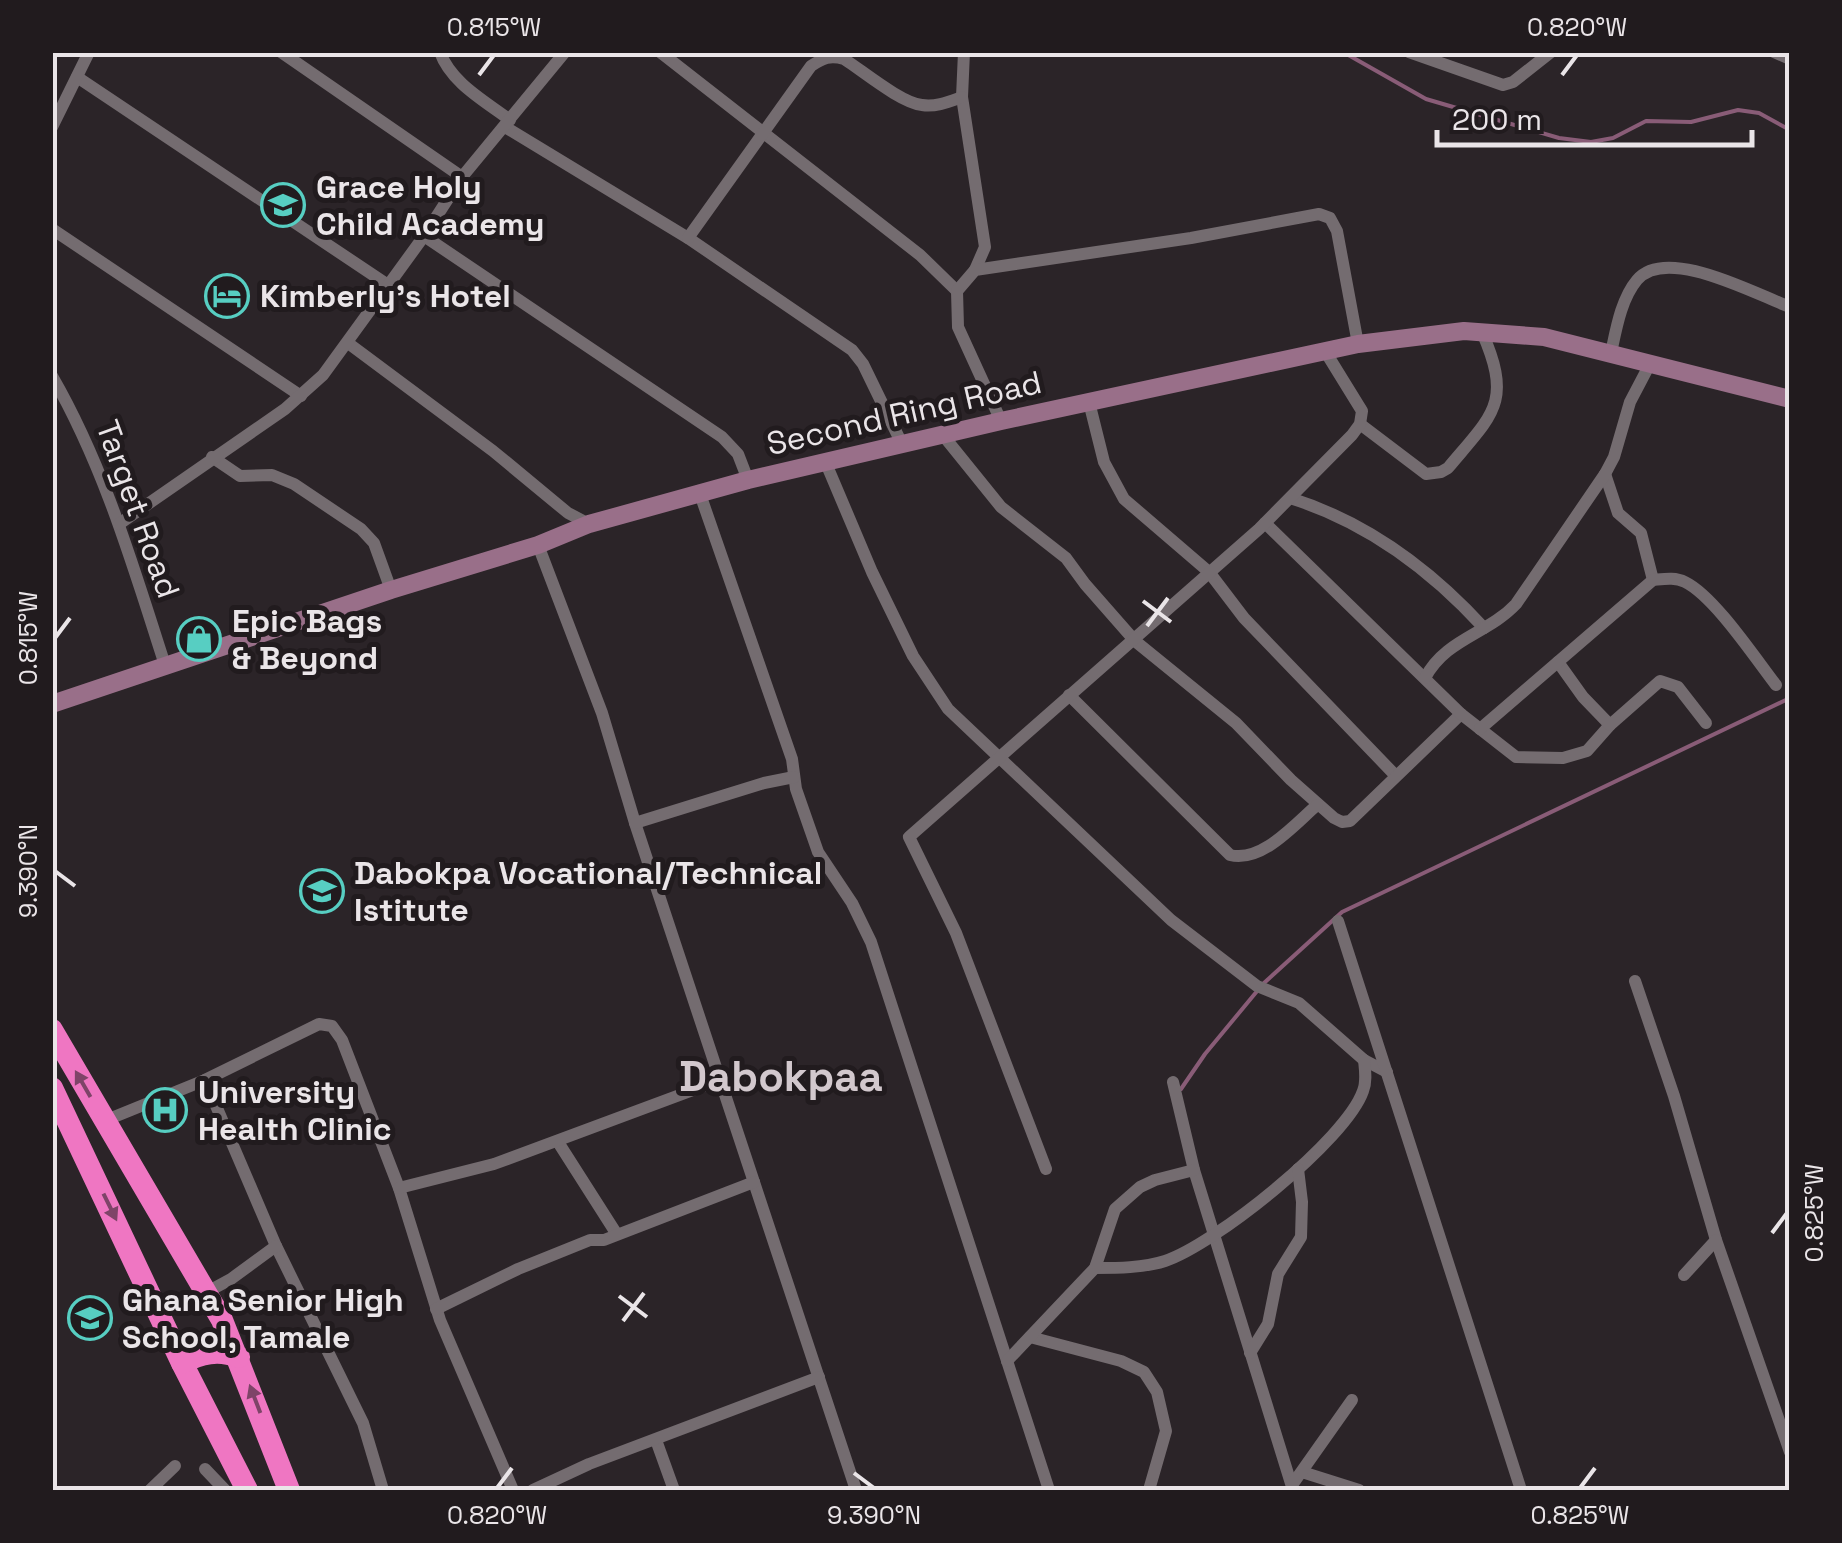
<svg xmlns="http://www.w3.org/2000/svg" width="1842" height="1543" font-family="'Space Grotesk',sans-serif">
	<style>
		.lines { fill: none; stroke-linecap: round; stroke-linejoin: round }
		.stream { stroke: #895c77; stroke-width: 4 }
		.street { stroke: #746c70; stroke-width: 12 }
		.secondary { stroke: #996f89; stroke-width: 18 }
		.highway { stroke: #ef76c2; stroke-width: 22 }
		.oneway { fill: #7e4468 }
		.ticks { fill: none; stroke: #eae5e8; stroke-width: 4 }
		.labels { text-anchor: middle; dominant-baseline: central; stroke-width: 10; stroke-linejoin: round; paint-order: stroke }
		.poi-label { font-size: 32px; font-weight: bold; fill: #eae5e8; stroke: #211b1e; text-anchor: start }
		.street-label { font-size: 32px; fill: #eae5e8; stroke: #211b1e }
		.district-label { font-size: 42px; font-weight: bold; fill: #d2c8cd; stroke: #211b1e }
		.neatline { fill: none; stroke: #eae5e8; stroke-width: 4 }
		.ticks-label { font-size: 25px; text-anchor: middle; fill: #eae5e8 }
	</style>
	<rect width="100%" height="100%" fill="#2b2428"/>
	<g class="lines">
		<g class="stream">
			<path d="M1116 52H1139"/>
			<path d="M1343 52 1426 99 1559 138 1591 142 1613 138 1646 121 1691 122 1738 110 1759 113 1790 130"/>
			<path d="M1264 983 1342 912 1790 698"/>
			<path d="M1181 1089 1205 1054 1258 990"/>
		</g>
		<g class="street">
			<path d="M281 52 462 177"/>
			<path d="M440 52C451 83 485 101 510 120"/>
			<path d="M660 52 920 255 957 291"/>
			<path d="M964 52 962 97 985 247 975 270"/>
			<path d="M1409 52 1503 85 1513 82 1551 52"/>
			<path d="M1774 52 1790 59"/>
			<path d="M77 77 388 285"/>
			<path d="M52 127 89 52"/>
			<path d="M505 127 688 238 852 350 863 364 902 444"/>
			<path d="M52 229 301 396"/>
			<path d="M424 236 722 437 738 454 748 480"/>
			<path d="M688 238 811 66C823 58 830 55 844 59 863 71 901 103 922 105 936 107 948 102 962 97"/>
			<path d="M348 343 493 451 568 513 589 524"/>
			<path d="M1611 353C1616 330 1621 299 1637 280 1666 245 1755 294 1790 307"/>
			<path d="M52 376C104 466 133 566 165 665"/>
			<path d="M1089 402 1104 462 1124 499 1209 572 1244 618 1395 775"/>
			<path d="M1001 421 958 327 957 291 975 270 1191 238 1319 214 1330 218 1337 231 1358 344"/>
			<path d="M1360 424 1426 474 1441 472 1448 468C1493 414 1513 403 1482 332"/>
			<path d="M942 434 1001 507 1066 558 1085 584 1135 641 1236 723 1291 780 1334 818 1342 822 1350 821 1461 714"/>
			<path d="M212 457 240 476 272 475 294 484 361 529 374 543 391 590"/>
			<path d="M825 461 872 572 913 656 948 709 1171 920 1257 986 1299 1003 1364 1060 1387 1072"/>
			<path d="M1605 474 1618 513 1641 533 1653 580"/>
			<path d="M700 494 792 759 796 789 818 852 852 903 871 942 1049 1490"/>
			<path d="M1290 498C1367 522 1430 569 1484 628"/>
			<path d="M1265 523 1461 714 1516 757 1563 758 1587 751 1610 725"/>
			<path d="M119 524 285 409 323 375 424 236 462 177 565 52"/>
			<path d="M538 545 602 713 635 823 856 1490"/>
			<path d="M1558 662 1583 697 1610 725 1660 681 1678 687 1706 723"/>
			<path d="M1425 678C1445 639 1488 634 1516 604L1605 474 1614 457 1630 402 1651 362"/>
			<path d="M1069 695 1230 855C1262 863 1295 824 1317 805"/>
			<path d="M1480 729 1653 580C1664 579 1675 577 1685 582 1714 596 1755 658 1776 685"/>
			<path d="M635 823 764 783 794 777"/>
			<path d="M1338 921 1521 1490"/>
			<path d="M1635 981 1674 1096 1716 1240 1790 1452"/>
			<path d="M205 1080 276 1246 363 1423 383 1490"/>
			<path d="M1173 1082 1194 1170 1293 1490"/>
			<path d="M104 1121 205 1080 319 1024 332 1026 342 1040 399 1188 440 1320 513 1490"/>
			<path d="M558 1142 616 1233"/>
			<path d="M1046 1169 956 933 909 837 1259 529 1352 435 1360 424 1362 411 1325 351"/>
			<path d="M399 1188 494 1164 720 1080"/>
			<path d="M1095 1268C1117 1268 1143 1268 1165 1261 1214 1245 1346 1140 1363 1091 1367 1081 1365 1070 1364 1060"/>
			<path d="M1684 1275 1716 1240"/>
			<path d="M207 1292 231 1279 276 1246"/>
			<path d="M436 1309 518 1269 590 1240H604L754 1182"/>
			<path d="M1030 1337 1121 1361 1144 1372 1157 1392 1166 1431 1149 1490"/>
			<path d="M1250 1353 1268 1324 1278 1274 1301 1237 1302 1202 1298 1169"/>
			<path d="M1007 1361 1095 1268 1115 1209 1140 1187 1155 1180 1194 1170"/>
			<path d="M656 1440 674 1490"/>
			<path d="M205 1469 225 1490"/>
			<path d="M1302 1472 1359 1490"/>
			<path d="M1292 1485 1352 1400"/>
			<path d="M150 1490 175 1466"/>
			<path d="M533 1490 589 1464 819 1377"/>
		</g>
		<path class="secondary" d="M52 704 391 590 538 545 589 524 748 480 1001 421 1358 344 1464 331 1544 337 1790 399"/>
		<g class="highway">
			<path d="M52 1030 222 1320 289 1490"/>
			<path d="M52 1088 182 1363 247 1490"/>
			<path d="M182 1363C201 1353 218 1349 239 1357"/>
		</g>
	</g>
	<defs><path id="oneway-solid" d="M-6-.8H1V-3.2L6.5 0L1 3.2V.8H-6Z" transform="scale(2.5)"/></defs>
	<g class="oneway">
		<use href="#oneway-solid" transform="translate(83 1084) rotate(-120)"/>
		<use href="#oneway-solid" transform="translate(110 1207) rotate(64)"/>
		<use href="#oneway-solid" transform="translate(255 1399) rotate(-111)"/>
	</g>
	<path class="ticks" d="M479 75 494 55M1562 75 1577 55M1143 601 1171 622M1147 626 1168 598M55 638 70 618M55 871 75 886M1772 1233 1787 1213M619 1296 647 1317M623 1321 644 1293M854 1473 874 1488M497 1488 512 1468M1580 1488 1595 1468"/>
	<defs>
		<g id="school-ring" transform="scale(2.25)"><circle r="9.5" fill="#211b1e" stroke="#57cec2" stroke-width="1.5"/><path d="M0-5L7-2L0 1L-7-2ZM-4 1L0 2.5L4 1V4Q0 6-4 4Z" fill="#57cec2"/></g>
		<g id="hotel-ring" transform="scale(2.25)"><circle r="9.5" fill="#211b1e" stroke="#57cec2" stroke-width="1.5"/><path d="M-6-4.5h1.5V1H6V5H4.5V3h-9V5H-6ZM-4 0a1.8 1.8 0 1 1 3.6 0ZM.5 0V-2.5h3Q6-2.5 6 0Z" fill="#57cec2"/></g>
		<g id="shop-ring" transform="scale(2.25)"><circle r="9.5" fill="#211b1e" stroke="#57cec2" stroke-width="1.5"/><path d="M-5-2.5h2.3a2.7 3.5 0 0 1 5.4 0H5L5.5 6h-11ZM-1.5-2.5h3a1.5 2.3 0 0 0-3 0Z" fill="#57cec2"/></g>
		<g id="hospital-ring" transform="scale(2.25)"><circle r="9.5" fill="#211b1e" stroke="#57cec2" stroke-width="1.5"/><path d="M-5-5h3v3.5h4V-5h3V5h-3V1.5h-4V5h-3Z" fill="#57cec2"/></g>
	</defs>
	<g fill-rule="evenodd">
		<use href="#school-ring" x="283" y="205"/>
		<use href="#hotel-ring" x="227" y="296"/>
		<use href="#shop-ring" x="199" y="639"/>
		<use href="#school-ring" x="322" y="891"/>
		<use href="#hospital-ring" x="165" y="1110"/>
		<use href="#school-ring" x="90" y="1318"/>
	</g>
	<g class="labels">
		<g class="poi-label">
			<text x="316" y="187">Grace Holy<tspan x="316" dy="37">Child Academy</tspan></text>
			<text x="260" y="296">Kimberly's Hotel</text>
			<text x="232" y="621">Epic Bags<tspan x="232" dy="37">&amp; Beyond</tspan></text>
			<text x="354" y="873">Dabokpa Vocational/Technical<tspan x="354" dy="37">Istitute</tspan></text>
			<text x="198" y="1092">University<tspan x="198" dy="37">Health Clinic</tspan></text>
			<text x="122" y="1300">Ghana Senior High<tspan x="122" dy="37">School, Tamale</tspan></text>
		</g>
		<g class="street-label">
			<text transform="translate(904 413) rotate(-13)">Second Ring Road</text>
			<text transform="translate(138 509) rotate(70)">Target Road</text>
		</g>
		<g class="district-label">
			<text x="781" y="1076">Dabokpaa</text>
		</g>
	</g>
	<rect width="1842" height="1543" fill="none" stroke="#211b1e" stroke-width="110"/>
	<path d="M1437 130v15h315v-15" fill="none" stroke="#eae5e8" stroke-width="5"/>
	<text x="1452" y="130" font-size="30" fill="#eae5e8" stroke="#211b1e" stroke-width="8" paint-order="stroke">200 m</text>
	<rect x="55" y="55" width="1732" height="1433" class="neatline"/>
	<g class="ticks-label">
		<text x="494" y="36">0.815°W</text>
		<text x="1577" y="36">0.820°W</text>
		<text transform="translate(28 638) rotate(-90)" y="9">0.815°W</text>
		<text transform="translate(28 871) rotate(-90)" y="9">9.390°N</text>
		<text transform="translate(1814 1213) rotate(-90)" y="9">0.825°W</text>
		<text x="497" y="1524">0.820°W</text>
		<text x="874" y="1524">9.390°N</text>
		<text x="1580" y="1524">0.825°W</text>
	</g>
</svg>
